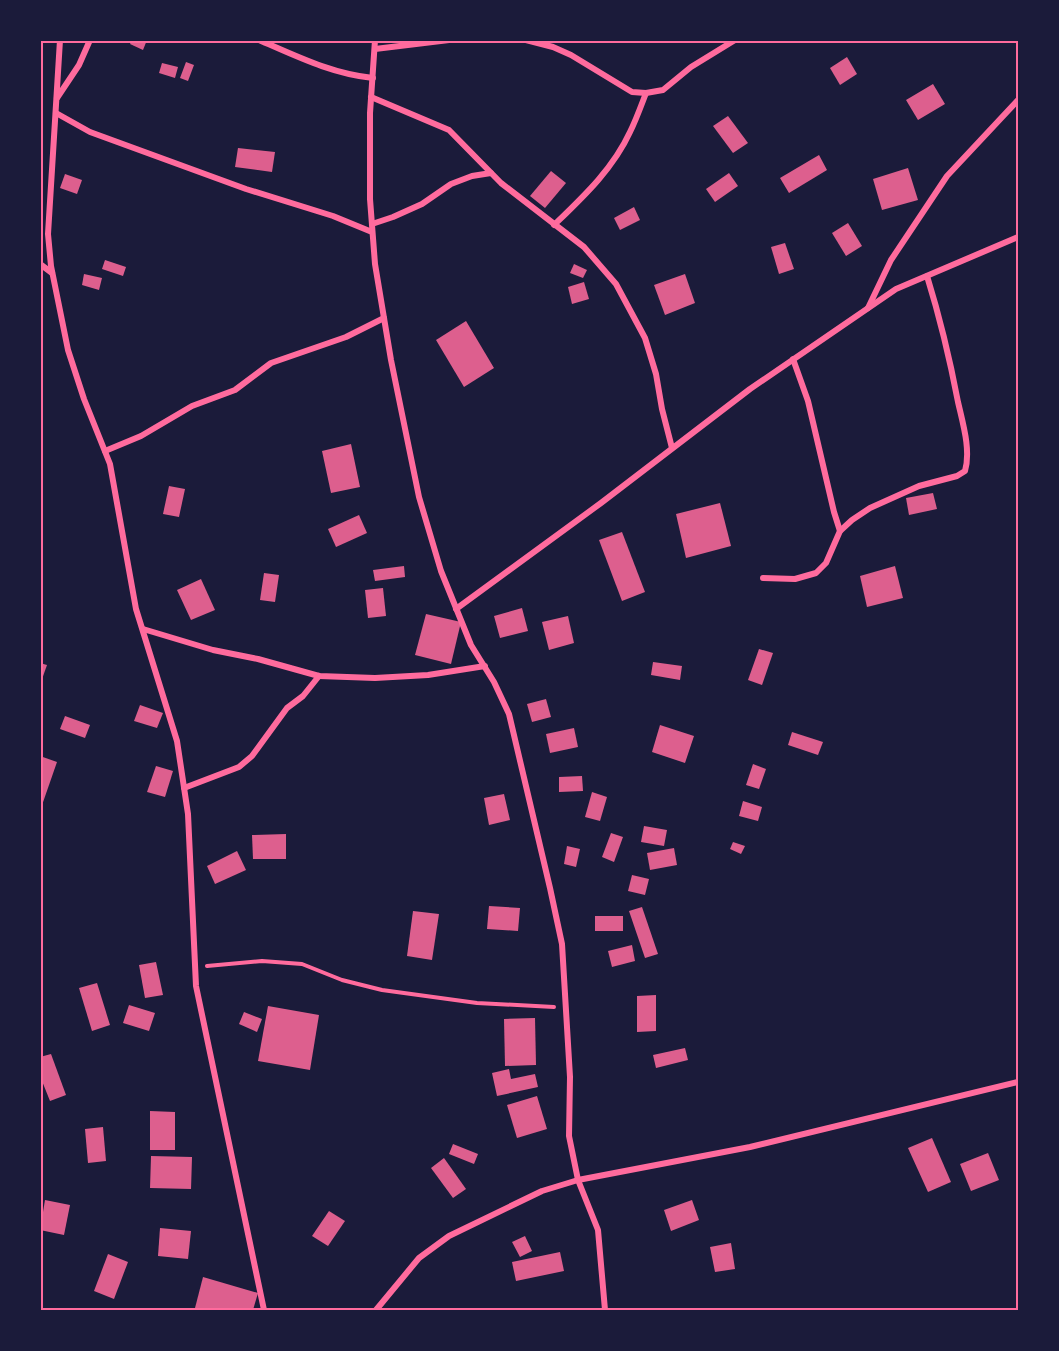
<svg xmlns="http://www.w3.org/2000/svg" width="1059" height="1351" font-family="'Titillium Web',sans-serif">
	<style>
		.building { fill: #dd5f8e }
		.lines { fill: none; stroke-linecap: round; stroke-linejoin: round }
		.path { stroke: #ff6b9d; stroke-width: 4 }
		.minor { stroke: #ff6b9d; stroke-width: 6 }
		.neatline { fill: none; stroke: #ff6b9d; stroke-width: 2 }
	</style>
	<rect width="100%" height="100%" fill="#1b1b3a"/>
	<g class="building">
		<path d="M132 40H147L143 50 130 44Z"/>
		<path d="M847 57 857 74 840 85 830 68Z"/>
		<path d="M186 62 194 65 188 81 180 78Z"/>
		<path d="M162 63 178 67 175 78 159 73Z"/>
		<path d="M933 84 945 104 918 120 906 100Z"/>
		<path d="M728 116 748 143 733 153 713 126Z"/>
		<path d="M238 148 275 152 272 172 235 167Z"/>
		<path d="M819 155 827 170 789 193 780 178Z"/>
		<path d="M908 168 918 200 882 210 873 179Z"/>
		<path d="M551 171 566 183 545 208 530 196Z"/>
		<path d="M729 173 738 186 715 202 706 189Z"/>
		<path d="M65 174 82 180 77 194 60 188Z"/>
		<path d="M634 207 640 220 620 230 614 218Z"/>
		<path d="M848 223 862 246 846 256 832 233Z"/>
		<path d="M785 243 794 269 779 274 771 247Z"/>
		<path d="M105 260 126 267 123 276 102 269Z"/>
		<path d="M574 264 587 270 583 278 570 273Z"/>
		<path d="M84 274 102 278 99 290 82 285Z"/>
		<path d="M685 274 695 303 665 315 654 285Z"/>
		<path d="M584 282 589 299 572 304 568 287Z"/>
		<path d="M466 321 494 368 464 387 436 340Z"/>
		<path d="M351 444 360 487 331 493 322 451Z"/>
		<path d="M169 486 185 489 179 517 163 514Z"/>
		<path d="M933 493 937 509 909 515 906 498Z"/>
		<path d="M720 503 731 546 686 558 676 514Z"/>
		<path d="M359 515 367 533 336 547 328 529Z"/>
		<path d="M622 532 645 592 622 601 599 540Z"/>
		<path d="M404 566 405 577 375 581 373 570Z"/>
		<path d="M895 566 903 598 867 607 860 576Z"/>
		<path d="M264 573 279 575 275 602 260 600Z"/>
		<path d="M201 579 215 610 191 620 177 590Z"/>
		<path d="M383 588 386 616 368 618 365 590Z"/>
		<path d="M522 608 528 631 500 638 494 616Z"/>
		<path d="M426 614 461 622 451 664 415 655Z"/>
		<path d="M568 616 574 643 549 650 542 622Z"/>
		<path d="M759 649 773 653 762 685 748 680Z"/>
		<path d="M653 662 682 666 680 680 651 675Z"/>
		<path d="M40 663 47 665 41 682H40Z"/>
		<path d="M546 699 551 717 532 722 527 704Z"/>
		<path d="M140 705 163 713 157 728 134 721Z"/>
		<path d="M65 716 90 725 85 738 60 729Z"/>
		<path d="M660 725 694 736 685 763 652 752Z"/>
		<path d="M574 728 578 747 550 753 546 734Z"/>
		<path d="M792 732 823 742 818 755 788 745Z"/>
		<path d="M40 756 57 762 41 808H40Z"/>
		<path d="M753 764 766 769 759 789 746 785Z"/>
		<path d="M156 766 173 771 165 797 147 792Z"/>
		<path d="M582 776 583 791 559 792V777Z"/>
		<path d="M592 792 607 797 600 821 585 817Z"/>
		<path d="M504 794 510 820 489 825 484 798Z"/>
		<path d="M743 801 762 807 758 821 739 816Z"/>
		<path d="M644 826 667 830 664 846 641 842Z"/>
		<path d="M611 833 623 837 614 862 602 857Z"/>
		<path d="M286 834V859H253L252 835Z"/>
		<path d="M733 842 745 846 741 854 730 849Z"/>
		<path d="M567 846 580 849 576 867 564 864Z"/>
		<path d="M674 848 677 865 650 870 647 853Z"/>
		<path d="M237 851 246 870 215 884 207 866Z"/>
		<path d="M632 875 649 879 645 895 628 891Z"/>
		<path d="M489 906 520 908 518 931 487 929Z"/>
		<path d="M642 907 658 954 645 958 629 911Z"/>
		<path d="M413 911 439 914 432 960 407 956Z"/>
		<rect x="595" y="916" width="28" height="15"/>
		<path d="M632 945 635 961 612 967 608 951Z"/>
		<path d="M156 962 163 995 145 998 139 965Z"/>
		<path d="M97 983 110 1025 92 1031 79 988Z"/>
		<path d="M656 995V1031L637 1032V996Z"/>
		<path d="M129 1005 155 1013 149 1031 123 1023Z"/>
		<path d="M268 1006 319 1015 310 1070 258 1061Z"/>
		<path d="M244 1012 262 1019 257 1032 239 1024Z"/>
		<path d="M535 1018 536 1065 505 1066 504 1019Z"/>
		<path d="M685 1048 688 1060 656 1068 653 1055Z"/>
		<path d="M51 1054 66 1095 50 1101 40 1076V1057Z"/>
		<path d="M509 1069 511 1079 535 1074 538 1087 497 1096 492 1073Z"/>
		<path d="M537 1096 547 1129 517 1138 507 1105Z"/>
		<path d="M150 1111 175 1112V1150H150Z"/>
		<path d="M103 1127 106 1161 88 1163 85 1129Z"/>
		<path d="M932 1138 951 1182 928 1192 908 1148Z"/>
		<path d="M453 1144 478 1154 474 1164 449 1154Z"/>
		<path d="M988 1153 999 1180 971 1191 960 1164Z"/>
		<path d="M151 1156 192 1157 191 1189 150 1188Z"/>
		<path d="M444 1158 466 1189 453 1198 431 1168Z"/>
		<path d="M45 1200 70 1205 64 1235 40 1230Z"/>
		<path d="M692 1200 699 1220 671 1231 664 1210Z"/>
		<path d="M329 1211 345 1221 328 1246 312 1236Z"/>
		<path d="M160 1228 191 1231 188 1259 158 1256Z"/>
		<path d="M525 1236 532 1251 520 1257 512 1242Z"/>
		<path d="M731 1243 735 1269 715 1272 710 1247Z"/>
		<path d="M560 1252 564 1271 516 1281 512 1262Z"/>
		<path d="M108 1254 128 1262 114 1299 94 1291Z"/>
		<path d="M203 1277 258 1293 253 1310H205L195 1308Z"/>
	</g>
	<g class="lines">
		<path class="path" d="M207 966 262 961 302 964 342 980 382 990 477 1003 554 1007"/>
		<g class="minor">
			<path d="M60 40 48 234 51 266 68 350 84 399 110 464 136 609 177 741 188 814 196 986 264 1310"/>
			<path d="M259 40C296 56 332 74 373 78"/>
			<path d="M375 40 370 113V199L375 264 391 360 419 497 441 571 471 645 494 682 509 714 550 888 562 944 570 1077 569 1136 578 1180 598 1230 605 1310"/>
			<path d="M526 40 553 47 571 55 632 92 646 93 663 90 691 67 735 40"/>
			<path d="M375 49 449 40"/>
			<path d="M371 97 449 130 501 183 584 247 616 284 645 338 656 374 662 409 672 448"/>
			<path d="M57 98 79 65 90 40"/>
			<path d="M56 113 90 132 246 189 333 216 372 232"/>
			<path d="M372 224 393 217 422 204 451 184 472 176 491 173"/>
			<path d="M554 225C583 197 613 169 630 132 636 120 641 106 646 93"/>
			<path d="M40 264 52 273"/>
			<path d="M868 308 891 260 947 176 1018 100"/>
			<path d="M793 359 808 401 834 512 840 531"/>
			<path d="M105 451 141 436 192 406 235 390 271 363 346 337 384 318"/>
			<path d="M763 578 795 579 816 573 826 563 840 531 852 520 870 508 919 486 957 476 965 471C971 450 963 424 958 402 950 360 940 318 927 276"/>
			<path d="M456 609 601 503 750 389 896 289 1018 237"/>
			<path d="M143 629 213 650 258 659 319 676 375 678 428 675 485 666"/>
			<path d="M184 788 239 767 252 756 287 708 303 696 319 676"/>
			<path d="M376 1310 419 1258 449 1236 542 1191 578 1180 750 1147 1018 1082"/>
		</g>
	</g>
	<rect width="1059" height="1351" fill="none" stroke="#1b1b3a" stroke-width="84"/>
	<rect x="42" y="42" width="975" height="1267" class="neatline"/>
</svg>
